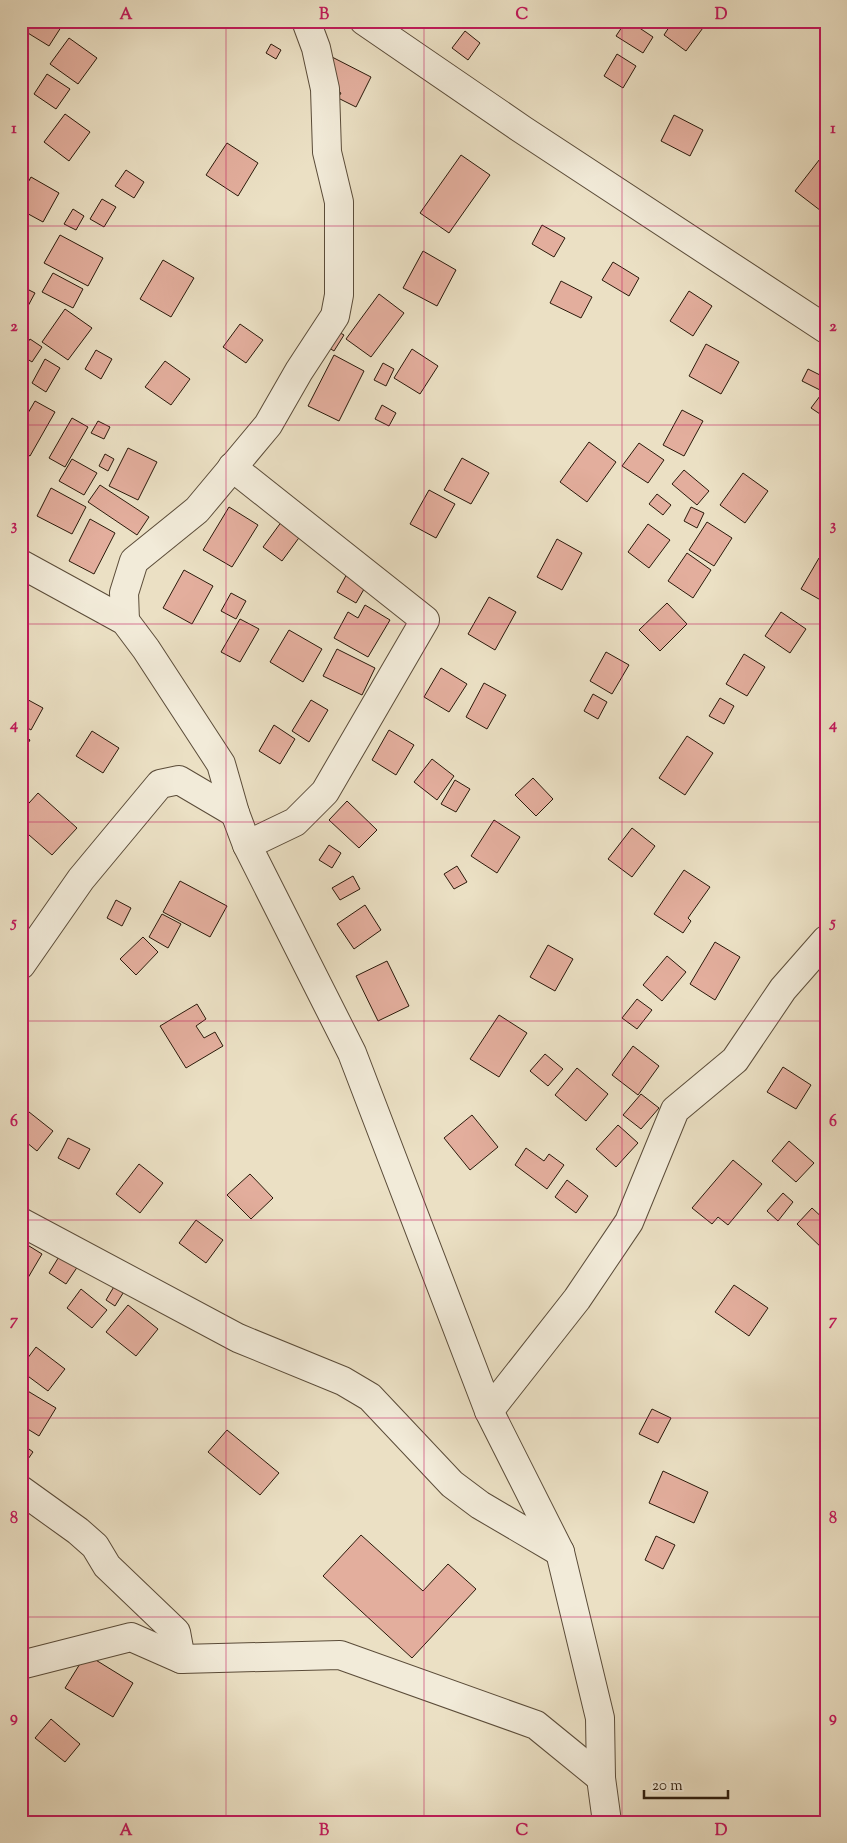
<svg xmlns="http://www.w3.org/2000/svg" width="847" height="1843" font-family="'Sorts Mill Goudy',serif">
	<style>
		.building { fill: #e3ae9d; stroke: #2b1a0b }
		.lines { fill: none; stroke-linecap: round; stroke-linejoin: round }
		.street-casing { stroke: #5b4c39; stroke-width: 30 }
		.street { stroke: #f2ebd9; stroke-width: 28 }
		.grid { fill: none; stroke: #c2185b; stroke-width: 1; stroke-opacity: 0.55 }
		.neatline { fill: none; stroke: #c2185b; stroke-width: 2 }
		.grid-label { font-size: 16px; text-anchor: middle; font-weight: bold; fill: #c2185b }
	</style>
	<rect width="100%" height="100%" fill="#ebe0c4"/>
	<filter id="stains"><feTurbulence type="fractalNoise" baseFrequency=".004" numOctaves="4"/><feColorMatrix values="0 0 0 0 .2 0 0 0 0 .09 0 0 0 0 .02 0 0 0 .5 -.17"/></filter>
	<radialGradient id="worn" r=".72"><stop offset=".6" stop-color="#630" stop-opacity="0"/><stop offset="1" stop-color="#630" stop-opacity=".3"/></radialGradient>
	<g class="building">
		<path d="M28 21H65L49 46 23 30Z"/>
		<path d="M626 21H629L653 37 643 53 616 36Z"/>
		<path d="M673 21H708L686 51 664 35Z"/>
		<path d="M465 31 480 43 468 60 452 48Z"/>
		<path d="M69 38 97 58 78 84 50 64Z"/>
		<path d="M271 44 281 50 276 59 266 53Z"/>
		<path d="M617 54 636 66 623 88 604 76Z"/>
		<path d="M332 57 371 77 356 107 338 98 341 93 330 87 324 73Z"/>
		<path d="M47 74 70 89 56 109 34 94Z"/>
		<path d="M65 114 90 132 69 161 44 142Z"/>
		<path d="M674 115 703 130 690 156 661 141Z"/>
		<path d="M227 143 258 163 238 196 206 175Z"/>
		<path d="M461 155 490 175 449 233 420 213Z"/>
		<path d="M823 155 826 158 825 214 795 191Z"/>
		<path d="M126 170 144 182 134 198 115 186Z"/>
		<path d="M31 177 59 193 43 222 21 210V195Z"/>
		<path d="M102 199 116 207 104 227 90 219Z"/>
		<path d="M73 209 84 216 76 230 64 224Z"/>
		<path d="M542 225 565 238 554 257 532 244Z"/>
		<path d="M60 235 103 258 88 286 44 263Z"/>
		<path d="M423 251 456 270 437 306 403 288Z"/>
		<path d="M163 260 194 278 171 317 140 299Z"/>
		<path d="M613 262 639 278 629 296 602 280Z"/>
		<path d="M53 273 83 289 73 308 42 292Z"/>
		<path d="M561 281 592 297 581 318 550 303Z"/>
		<path d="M21 286 35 293 21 319Z"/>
		<path d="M689 291 712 306 693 336 670 321Z"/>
		<path d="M379 294 404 313 371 357 346 339Z"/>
		<path d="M65 309 92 328 68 360 42 342Z"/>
		<path d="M240 324 263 340 246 363 223 347Z"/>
		<path d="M333 329 344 335 334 351 323 344Z"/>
		<path d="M30 339 42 347 32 362 21 355V352Z"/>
		<path d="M706 344 739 362 721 394 689 376Z"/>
		<path d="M412 349 438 366 420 394 394 378Z"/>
		<path d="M96 350 112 359 101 379 85 369Z"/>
		<path d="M334 355 364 371 339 421 308 406Z"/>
		<path d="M45 359 60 368 46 392 32 383Z"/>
		<path d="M165 361 190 379 171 405 145 387Z"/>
		<path d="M383 363 394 369 386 386 374 380Z"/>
		<path d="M808 369 826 378 820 390 802 381Z"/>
		<path d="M826 388V418L811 408Z"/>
		<path d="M35 401 55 412 30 456 21 451V425Z"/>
		<path d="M382 405 396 413 389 426 375 419Z"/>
		<path d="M682 410 703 421 684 456 663 445Z"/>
		<path d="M72 418 88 427 65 467 49 458Z"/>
		<path d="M98 421 110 427 104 439 91 433Z"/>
		<path d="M589 442 616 462 587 502 560 482Z"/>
		<path d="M639 443 664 460 648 483 622 466Z"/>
		<path d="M128 448 157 462 138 500 109 486Z"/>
		<path d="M105 454 114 459 108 471 99 466Z"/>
		<path d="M462 458 489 473 471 504 444 490Z"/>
		<path d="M72 459 97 473 84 495 59 481Z"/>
		<path d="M684 470 709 491 697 505 672 484Z"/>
		<path d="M743 473 768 491 745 523 720 505Z"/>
		<path d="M100 485 149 517 137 535 88 502Z"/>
		<path d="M51 488 86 507 72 534 37 516Z"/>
		<path d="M429 490 455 504 436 538 410 524Z"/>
		<path d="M657 494 671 505 663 515 649 504Z"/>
		<path d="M229 507 258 525 232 567 203 550Z"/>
		<path d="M691 507 704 513 697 528 684 521Z"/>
		<path d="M90 519 115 533 94 574 69 561Z"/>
		<path d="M282 521 301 535 282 561 263 547Z"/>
		<path d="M707 522 732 538 714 566 689 550Z"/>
		<path d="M648 524 670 540 649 568 628 552Z"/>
		<path d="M557 539 582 553 562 590 537 577Z"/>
		<path d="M687 553 711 570 693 598 668 581Z"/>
		<path d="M819 558 826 562V603L801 589Z"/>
		<path d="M184 570 213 586 192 624 163 608Z"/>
		<path d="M348 572 367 584 356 603 337 592Z"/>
		<path d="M231 593 246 601 236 619 221 611Z"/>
		<path d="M489 597 516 612 495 650 468 634Z"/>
		<path d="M667 603 687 624 660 651 639 630Z"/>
		<path d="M365 605 390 620 368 657 334 638 348 612 358 618Z"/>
		<path d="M781 612 806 629 790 653 765 636Z"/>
		<path d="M240 619 259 629 240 662 221 652Z"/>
		<path d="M289 630 322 649 303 682 270 662Z"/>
		<path d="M337 649 375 668 362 695 323 676Z"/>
		<path d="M606 652 629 665 612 694 590 681Z"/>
		<path d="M744 654 765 667 747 696 726 684Z"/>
		<path d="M441 668 467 684 449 712 424 697Z"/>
		<path d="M484 683 506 695 487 729 466 717Z"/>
		<path d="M593 694 607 702 598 719 584 711Z"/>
		<path d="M21 696 43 708 31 730 21 724Z"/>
		<path d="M720 698 734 706 724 724 709 716Z"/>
		<path d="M311 700 328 710 309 742 292 731Z"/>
		<path d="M274 725 295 739 280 764 259 751Z"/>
		<path d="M389 730 414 745 396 775 372 760Z"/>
		<path d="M92 731 119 748 103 773 76 756Z"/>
		<path d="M21 734 30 740 21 755Z"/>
		<path d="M687 736 713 753 685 795 659 778Z"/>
		<path d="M432 759 454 776 437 800 414 782Z"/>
		<path d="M533 778 553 799 536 816 515 795Z"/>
		<path d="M455 780 470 789 456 812 441 804Z"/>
		<path d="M38 793 77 828 52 855 21 828V812Z"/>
		<path d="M347 801 377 830 359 848 329 820Z"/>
		<path d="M494 820 520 837 497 873 471 856Z"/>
		<path d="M632 828 655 846 632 877 608 859Z"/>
		<path d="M329 845 341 853 332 868 319 860Z"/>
		<path d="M457 866 467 882 454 889 444 874Z"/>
		<path d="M684 870 710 887 688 918 691 921 683 933 654 914Z"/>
		<path d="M353 876 360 889 340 900 332 888Z"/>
		<path d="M180 881 227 906 210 937 163 912Z"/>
		<path d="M116 900 131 908 122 926 107 918Z"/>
		<path d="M365 905 381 930 354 949 337 924Z"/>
		<path d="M162 914 181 924 168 948 149 937Z"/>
		<path d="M143 937 158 952 136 975 120 959Z"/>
		<path d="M715 942 740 957 715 1000 690 984Z"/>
		<path d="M548 945 573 959 555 991 530 977Z"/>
		<path d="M667 956 686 972 662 1001 643 985Z"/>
		<path d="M387 961 409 1006 378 1021 356 976Z"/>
		<path d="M637 999 652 1010 637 1029 622 1018Z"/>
		<path d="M197 1004 206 1019 196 1026 204 1038 215 1032 223 1046 186 1068 160 1026Z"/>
		<path d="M499 1015 527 1033 499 1077 470 1059Z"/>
		<path d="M633 1046 659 1066 638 1095 612 1075Z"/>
		<path d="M545 1054 563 1069 548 1086 530 1071Z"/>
		<path d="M783 1067 811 1085 796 1109 767 1092Z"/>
		<path d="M577 1068 608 1094 586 1121 555 1095Z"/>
		<path d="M641 1094 659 1108 641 1129 623 1115Z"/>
		<path d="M24 1108 53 1131 37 1151 21 1138V1111Z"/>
		<path d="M472 1115 498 1147 470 1170 444 1138Z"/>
		<path d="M618 1125 638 1143 616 1167 596 1149Z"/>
		<path d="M68 1138 90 1149 79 1169 58 1158Z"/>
		<path d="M789 1141 814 1163 796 1182 772 1161Z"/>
		<path d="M526 1148 544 1161 549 1154 564 1165 547 1189 515 1165Z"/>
		<path d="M733 1160 762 1184 728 1225 718 1217 712 1224 692 1208Z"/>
		<path d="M139 1164 163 1183 140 1213 116 1194Z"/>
		<path d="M250 1174 273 1198 251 1219 227 1195Z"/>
		<path d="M567 1180 588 1196 576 1213 555 1197Z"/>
		<path d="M783 1193 793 1202 778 1221 767 1211Z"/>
		<path d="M812 1208 826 1221V1252L797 1224Z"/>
		<path d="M196 1220 223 1240 206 1263 179 1243Z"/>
		<path d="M21 1241 42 1254 22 1288 21 1287Z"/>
		<path d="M60 1255 78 1266 66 1284 49 1273Z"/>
		<path d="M115 1285 125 1290 115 1306 106 1300Z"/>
		<path d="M734 1285 768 1308 749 1336 715 1312Z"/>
		<path d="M81 1289 107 1310 92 1328 67 1308Z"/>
		<path d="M128 1305 158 1329 136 1356 106 1332Z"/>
		<path d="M36 1347 65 1369 48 1391 21 1371V1367Z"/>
		<path d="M21 1387 56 1408 39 1436 26 1428 21 1434Z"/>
		<path d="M652 1409 671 1418 658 1443 639 1434Z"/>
		<path d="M227 1430 279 1473 260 1495 208 1452Z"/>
		<path d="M21 1443 33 1452 21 1469Z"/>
		<path d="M663 1471 708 1492 694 1523 649 1503Z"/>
		<path d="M361 1535 423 1591 448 1564 476 1589 412 1658 323 1576Z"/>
		<path d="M656 1536 675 1545 663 1569 645 1560Z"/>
		<path d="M86 1654 133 1683 113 1717 65 1688Z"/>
		<path d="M51 1719 80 1744 65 1762 35 1738Z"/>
	</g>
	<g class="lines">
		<g class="street-casing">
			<g id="street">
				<path d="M364 21 523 130 826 329"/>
				<path d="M232 467 425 620 325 792 295 822 247 845"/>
				<path d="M21 564 125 621 146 649 221 764 235 813 247 845 352 1053 489 1411 560 1552 600 1718 601 1778 607 1822"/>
				<path d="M125 621 124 593 134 561 197 510 268 425 299 371 335 316 339 295V202L327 152 325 89 316 48 306 21"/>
				<path d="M21 965 81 879 160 784 179 780 235 813"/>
				<path d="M21 1222 238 1338 343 1381 370 1397 452 1484 480 1505 560 1552"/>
				<path d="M489 1411 577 1299 629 1222 675 1110 735 1060 783 989 826 940"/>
				<path d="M21 1490 78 1531 95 1546 107 1566 176 1632 181 1659"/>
				<path d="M21 1665 131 1637 181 1659 340 1655 536 1725 601 1778"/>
			</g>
		</g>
		<use href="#street" class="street"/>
	</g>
	<path class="grid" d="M226 21V1822M424 21V1822M622 21V1822M21 226H826M21 425H826M21 624H826M21 822H826M21 1021H826M21 1220H826M21 1418H826M21 1617H826"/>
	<rect width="847" height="1843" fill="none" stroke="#ebe0c4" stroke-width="55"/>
	<path d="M644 1790v8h84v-8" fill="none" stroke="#2b1a0b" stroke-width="2.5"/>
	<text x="652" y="1790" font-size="15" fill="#2b1a0b" stroke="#f2ebd9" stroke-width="4" paint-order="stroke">20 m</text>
	<rect x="28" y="28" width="792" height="1788" class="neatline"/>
	<g class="grid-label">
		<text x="126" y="19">A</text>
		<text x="324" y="19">B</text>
		<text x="522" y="19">C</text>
		<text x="721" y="19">D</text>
		<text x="14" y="133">1</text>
		<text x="833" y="133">1</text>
		<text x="14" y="331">2</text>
		<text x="833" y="331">2</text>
		<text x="14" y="530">3</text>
		<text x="833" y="530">3</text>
		<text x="14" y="729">4</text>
		<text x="833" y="729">4</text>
		<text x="14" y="927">5</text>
		<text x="833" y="927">5</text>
		<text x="14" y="1126">6</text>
		<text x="833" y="1126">6</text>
		<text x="14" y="1325">7</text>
		<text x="833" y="1325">7</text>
		<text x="14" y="1523">8</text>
		<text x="833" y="1523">8</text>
		<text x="14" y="1722">9</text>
		<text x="833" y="1722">9</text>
		<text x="126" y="1835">A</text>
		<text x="324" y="1835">B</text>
		<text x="522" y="1835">C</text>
		<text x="721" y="1835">D</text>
	</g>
	<rect width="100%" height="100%" filter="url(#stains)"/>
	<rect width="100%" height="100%" fill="url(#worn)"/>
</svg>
